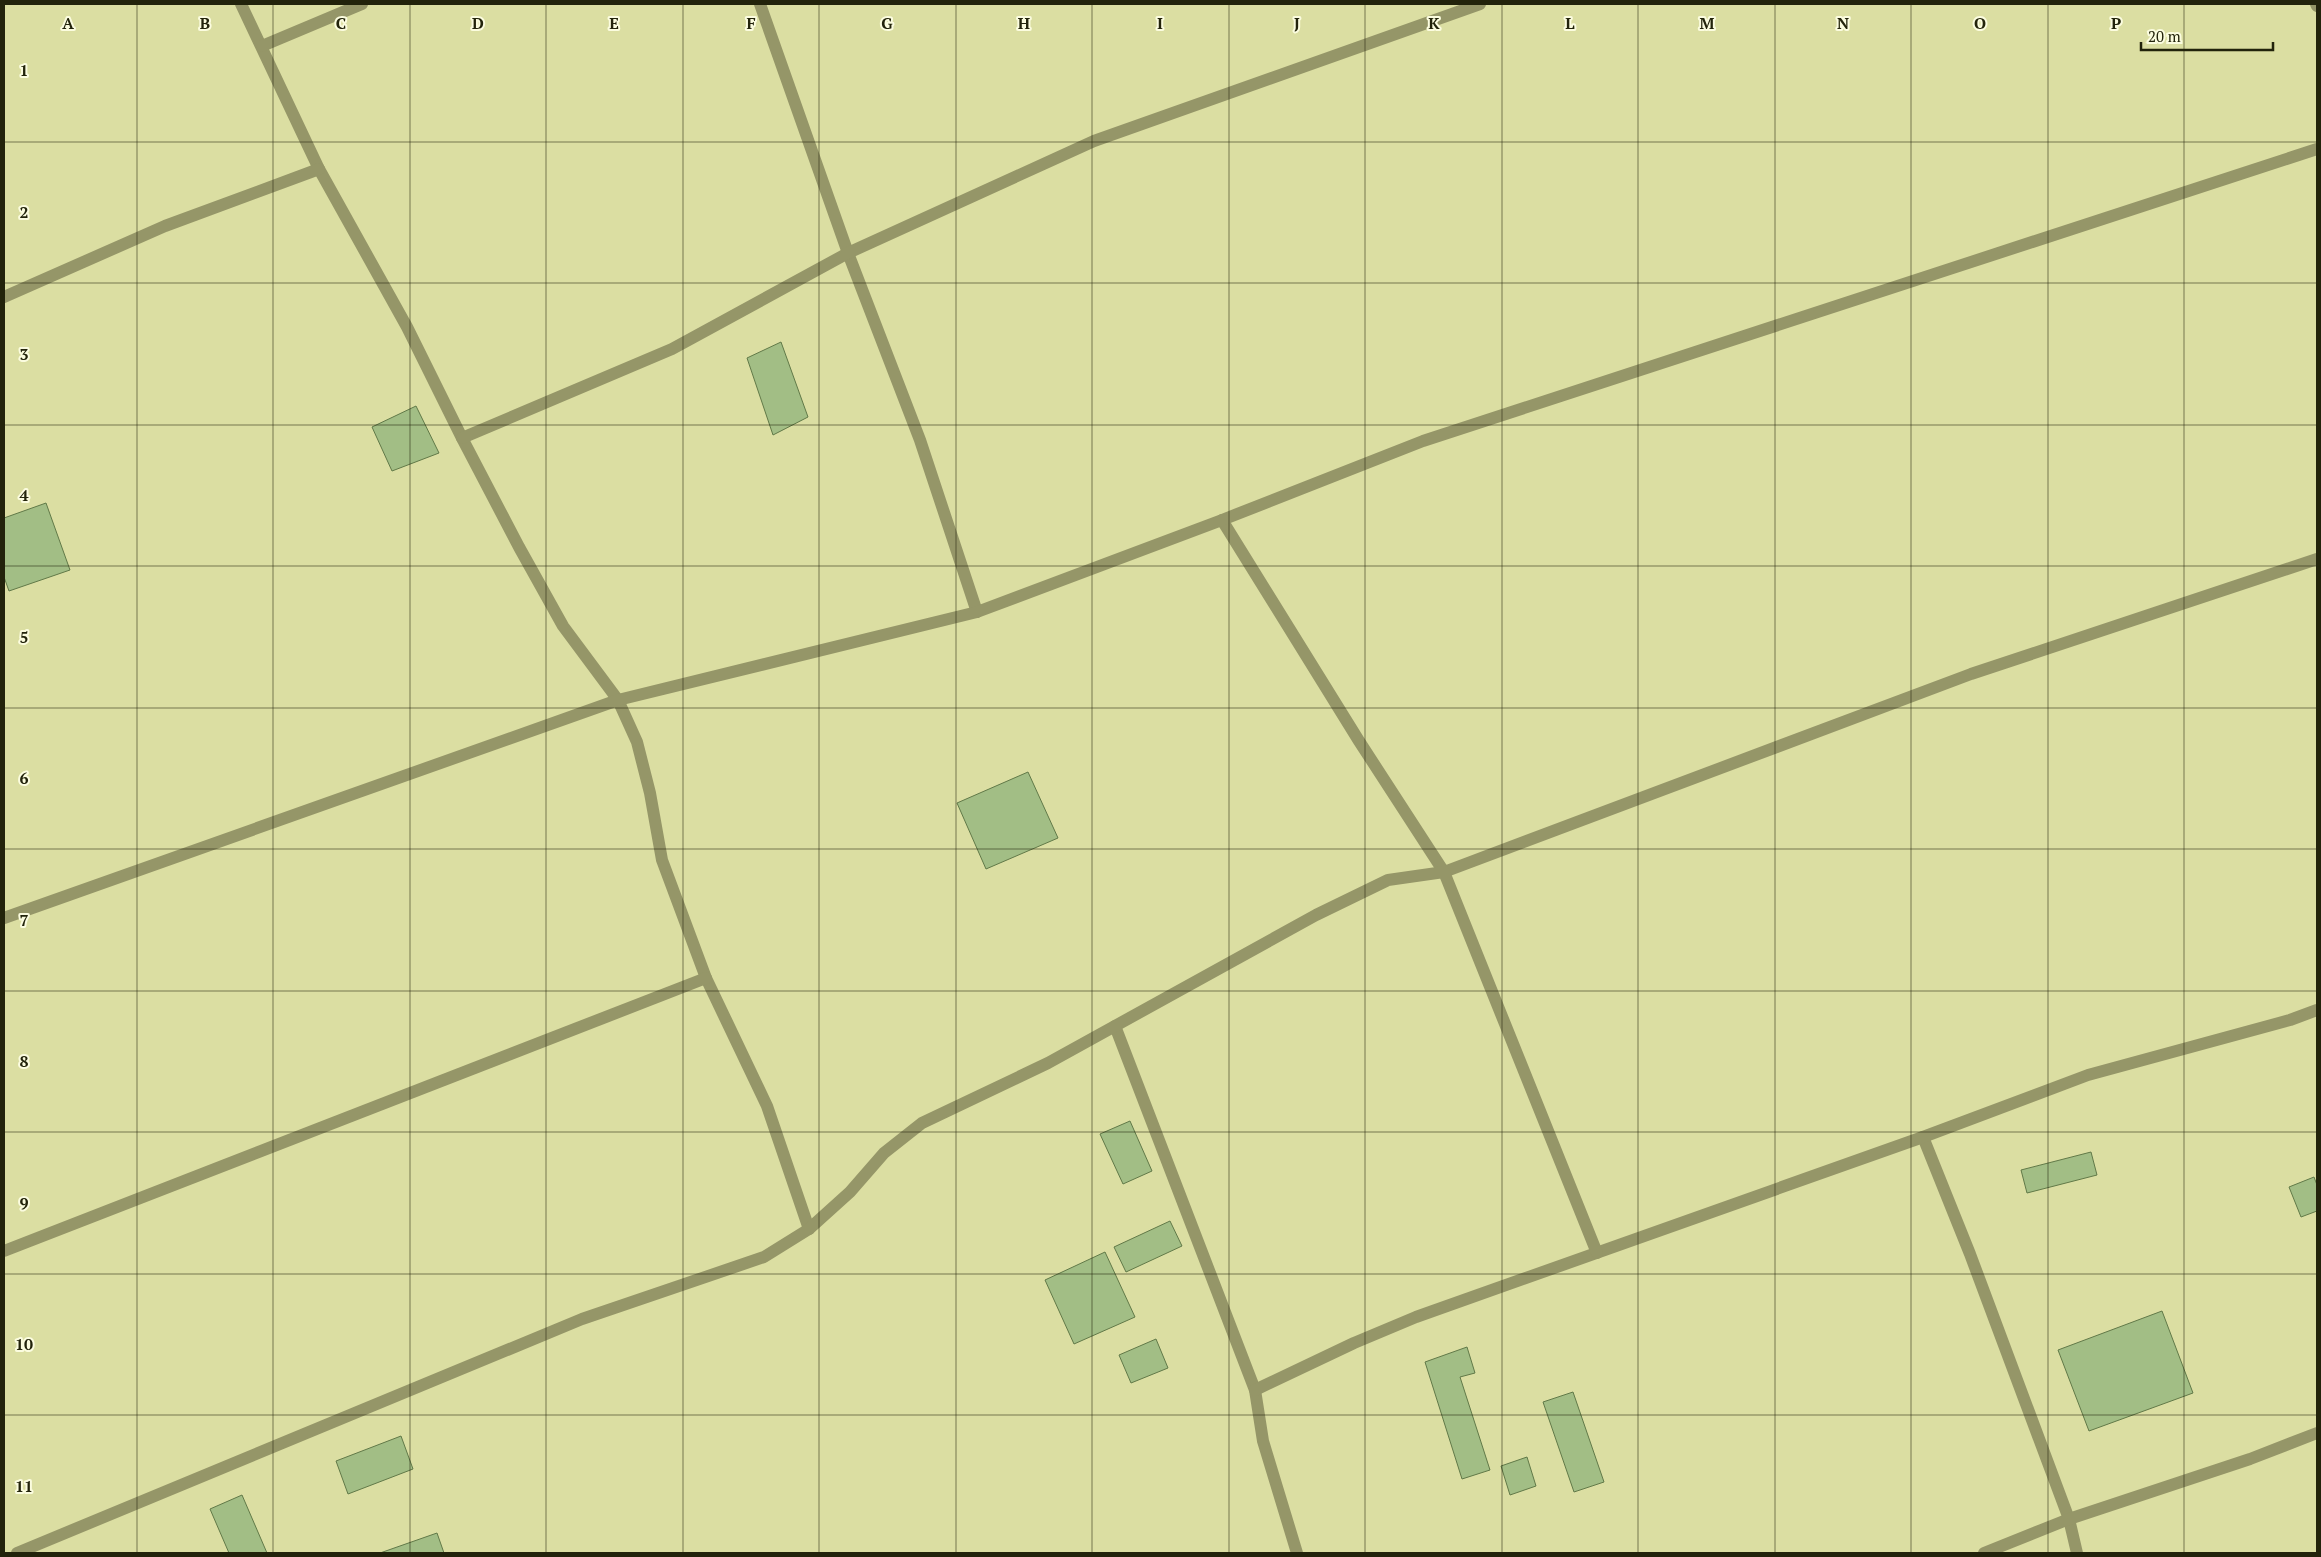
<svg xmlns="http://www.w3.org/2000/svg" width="2321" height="1557" font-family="'PT Serif',serif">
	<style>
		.building { fill: #a2be85; stroke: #617948 }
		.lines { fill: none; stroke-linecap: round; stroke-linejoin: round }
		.street { stroke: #959668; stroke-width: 12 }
		.grid { fill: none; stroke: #22230b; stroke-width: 1; stroke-opacity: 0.55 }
		.grid-label { font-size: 16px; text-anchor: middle; font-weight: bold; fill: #22230b; stroke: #fbfcdf; stroke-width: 4; stroke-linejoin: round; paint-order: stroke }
	</style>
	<rect width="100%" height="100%" fill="#dbdea2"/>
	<g class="building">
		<path d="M781 342 808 417 773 435 747 358Z"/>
		<path d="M416 406 439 453 392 471 372 427Z"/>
		<path d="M46 503 70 570 9 591 4 577V518Z"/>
		<path d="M1028 772 1058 838 986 869 957 803Z"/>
		<path d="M1130 1121 1152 1171 1123 1184 1100 1134Z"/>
		<path d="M2091 1152 2097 1175 2027 1193 2021 1170Z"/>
		<path d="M2314 1177 2317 1185V1211L2301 1217 2289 1187Z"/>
		<path d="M1170 1221 1182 1246 1126 1272 1114 1247Z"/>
		<path d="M1105 1252 1135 1317 1074 1344 1045 1280Z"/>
		<path d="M2162 1311 2193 1393 2089 1431 2058 1350Z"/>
		<path d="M1156 1339 1168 1368 1131 1383 1119 1355Z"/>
		<path d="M1467 1347 1475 1373 1460 1377 1490 1470 1462 1479 1425 1362Z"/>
		<path d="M1573 1392 1604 1482 1574 1492 1543 1402Z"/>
		<path d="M401 1436 413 1469 348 1494 336 1461Z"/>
		<path d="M1527 1457 1536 1486 1510 1495 1501 1466Z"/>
		<path d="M242 1495 267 1553H229L210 1509Z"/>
		<path d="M437 1533 444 1553H380Z"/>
	</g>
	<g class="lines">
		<g class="street">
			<path d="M241 4 319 169 407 327 462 438 519 547 563 626 618 700 637 742 650 793 662 860 706 978 767 1106 809 1229"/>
			<path d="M760 4 848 253 920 440 977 612"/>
			<path d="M2316 4 2317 6"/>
			<path d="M262 46 362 4"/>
			<path d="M4 297 165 226 319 169"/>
			<path d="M462 438 672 349 848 253 1094 141 1480 4"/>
			<path d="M1222 520 1359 741 1444 872 1971 674 2317 559"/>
			<path d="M4 918 618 700 977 612 1222 520 1423 441 2317 149"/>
			<path d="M1115 1026 1255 1390 1263 1441 1297 1553"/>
			<path d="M1923 1137 1970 1254 2069 1519 2077 1553"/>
			<path d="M4 1251 706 978"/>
			<path d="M1255 1390 1354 1343 1416 1317 1923 1137 2088 1075 2290 1020 2317 1010"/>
			<path d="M17 1553 582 1319 764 1257 809 1229 850 1192 884 1153 922 1123 1048 1063 1316 915 1388 880 1444 872 1597 1253"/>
			<path d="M1984 1553 2069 1519 2250 1459 2317 1433"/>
		</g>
	</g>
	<path class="grid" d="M137 4V1553M273 4V1553M410 4V1553M546 4V1553M683 4V1553M819 4V1553M956 4V1553M1092 4V1553M1229 4V1553M1365 4V1553M1502 4V1553M1638 4V1553M1775 4V1553M1911 4V1553M2048 4V1553M2184 4V1553M4 142H2317M4 283H2317M4 425H2317M4 566H2317M4 708H2317M4 849H2317M4 991H2317M4 1132H2317M4 1274H2317M4 1415H2317"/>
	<g class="grid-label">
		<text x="68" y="29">A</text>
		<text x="205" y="29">B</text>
		<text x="341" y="29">C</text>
		<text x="478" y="29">D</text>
		<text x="614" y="29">E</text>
		<text x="751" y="29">F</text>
		<text x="887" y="29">G</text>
		<text x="1024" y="29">H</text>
		<text x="1160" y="29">I</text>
		<text x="1297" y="29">J</text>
		<text x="1434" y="29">K</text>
		<text x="1570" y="29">L</text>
		<text x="1707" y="29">M</text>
		<text x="1843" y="29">N</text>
		<text x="1980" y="29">O</text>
		<text x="2116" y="29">P</text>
		<text x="24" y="76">1</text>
		<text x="24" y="218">2</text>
		<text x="24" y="360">3</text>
		<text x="24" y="501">4</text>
		<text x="24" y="643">5</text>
		<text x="24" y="784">6</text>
		<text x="24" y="926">7</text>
		<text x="24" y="1067">8</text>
		<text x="24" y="1209">9</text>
		<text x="24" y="1350">10</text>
		<text x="24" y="1492">11</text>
	</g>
	<rect width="2321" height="1557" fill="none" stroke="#22230b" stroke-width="10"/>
	<path d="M2141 42v8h132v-8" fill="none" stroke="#22230b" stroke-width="2.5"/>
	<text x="2148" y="42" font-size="15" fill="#22230b" stroke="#fbfcdf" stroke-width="4" paint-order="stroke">20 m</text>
</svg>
